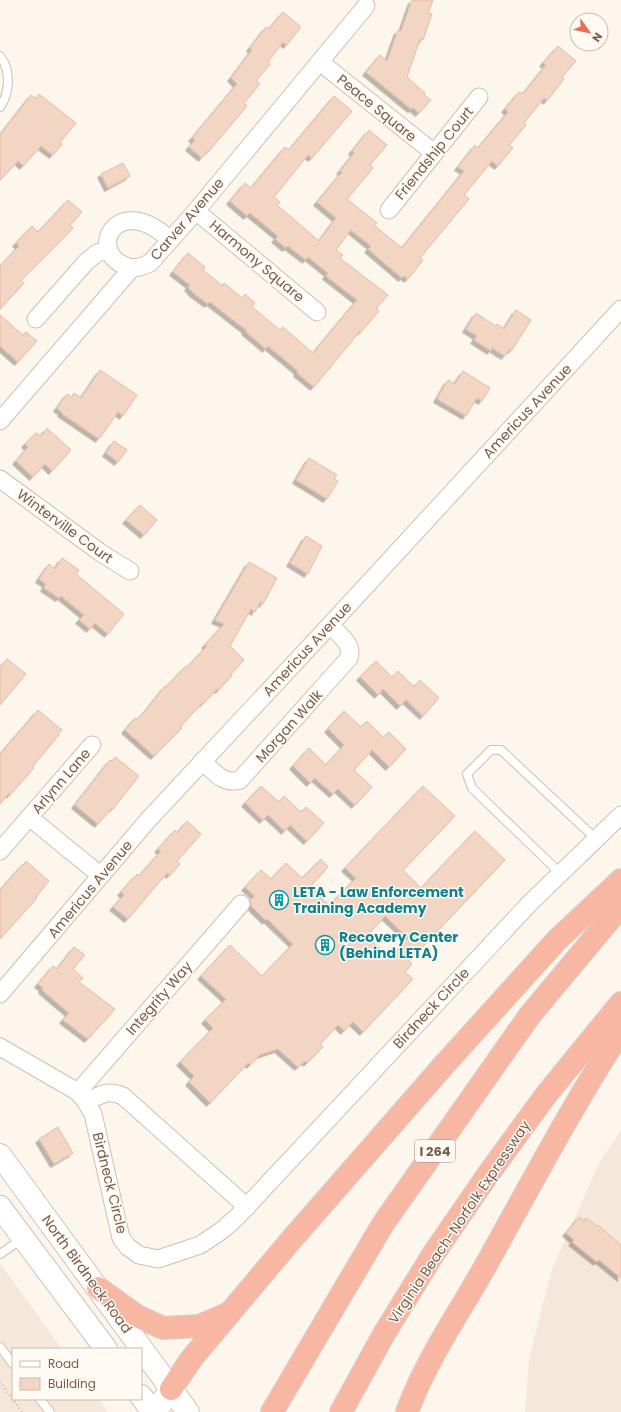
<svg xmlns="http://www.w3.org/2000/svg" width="621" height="1412" font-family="Poppins,sans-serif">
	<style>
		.residential { fill: #f5e8da }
		.building { fill: #f3d5c3; stroke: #e6bba3; fill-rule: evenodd; filter: url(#shadow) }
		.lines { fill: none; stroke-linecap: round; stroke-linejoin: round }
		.lane-casing { stroke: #d1beb0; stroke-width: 10 }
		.street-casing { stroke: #d1beb0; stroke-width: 19 }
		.secondary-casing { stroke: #d6c0b0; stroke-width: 24 }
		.highway-casing { stroke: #dad1cd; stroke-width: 24 }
		.path { stroke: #d9b8a5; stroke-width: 2.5; stroke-dasharray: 1 3; stroke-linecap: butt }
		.lane { stroke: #fff; stroke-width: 8 }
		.street { stroke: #fff; stroke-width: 17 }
		.secondary { stroke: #fff; stroke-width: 22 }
		.highway { stroke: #f7b7a3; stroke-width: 22 }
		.labels { text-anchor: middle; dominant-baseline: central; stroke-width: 3; stroke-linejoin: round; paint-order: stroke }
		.shield { fill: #fffaf3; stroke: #a28b7f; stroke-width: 1 }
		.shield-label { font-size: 13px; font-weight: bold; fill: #7a5c4d }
		.street-label { font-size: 14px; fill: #7a5c4d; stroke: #fffaf3 }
		.culture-label { font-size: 14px; font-weight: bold; fill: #0d838f; stroke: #fffaf3; text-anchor: start }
	</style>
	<defs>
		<filter id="shadow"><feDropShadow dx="-3.5" dy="3.5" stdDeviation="0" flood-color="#0004"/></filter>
	</defs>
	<rect width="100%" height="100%" fill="#fdf6ec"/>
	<g class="residential">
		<path d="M621 1130V1412H525L529 1359 551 1272 600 1161Z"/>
		<path d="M0 1263 62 1349H13V1399H99L108 1412H0Z"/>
	</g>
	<g class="building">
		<path d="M412 0H433L428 13 432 14 423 40 420 39 407 77 425 93 424 95 431 100 419 113 413 108 411 109 366 72 380 55 387 61 398 30 401 31Z"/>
		<path d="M283 12 301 27 287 45 283 42 268 62 270 64 256 81 260 84 244 103 247 106 209 151 208 150 202 158 189 147 195 140 192 138 237 84 231 78 252 50 250 48 266 27 269 29Z"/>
		<path d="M558 46 576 61 562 77 564 79 547 101 544 98 524 123 526 125 509 145 513 148 498 166 492 161 464 195 469 199 420 258 423 260 408 279 404 276 402 278 368 249 371 246 351 230 336 250 343 255 340 258 388 295 376 309 379 311 361 332 360 331 314 387 297 373 298 371 268 346 266 349 245 331 246 330 210 302 208 304 193 293 188 287 190 285 173 272 188 253 205 267 203 270 223 286 224 283 242 298 245 294 255 303 252 307 280 330 283 327 313 353 357 300 326 276 328 273 308 257 306 260 288 246 286 248 275 239 278 236 250 213 247 216 230 201 245 183 251 188 285 147 289 150 334 96 352 111 312 158 308 155 274 197 280 202 277 205 319 241 336 218 317 202 342 172 340 171 354 153 352 151 369 130 387 145 370 165 373 168 347 199 377 223 374 225 402 248 464 171 458 167 475 145 478 148 508 112 505 109 519 92 523 94 546 65 543 63Z"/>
		<path d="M39 94 76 123 60 142 62 144 53 155 41 146 23 166 18 161 0 180V135L31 95 36 99Z"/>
		<path d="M123 163 130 176 108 188 101 174Z"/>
		<path d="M68 200 82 212 70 225 73 228 21 280 24 283 0 309V266L19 246 16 243 32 226 38 232Z"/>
		<path d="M516 310 531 320 512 350 510 349 505 356 492 348 491 351 474 340 477 336 466 329 476 313 496 326 497 324 504 329Z"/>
		<path d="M0 315 23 335 26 332 37 341 18 362 0 346Z"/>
		<path d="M100 370 137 395 123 416 118 412 99 439 61 413 62 412 57 408 67 394 72 397 74 393 81 398Z"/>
		<path d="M463 371 490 388 482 401 477 398 466 416 437 399 448 380 455 384Z"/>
		<path d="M47 428 71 450 52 471 45 464 33 477 16 461 28 447 25 444 36 433 41 436Z"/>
		<path d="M114 441 127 450 118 462 106 453Z"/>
		<path d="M309 458 337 475 334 479 338 481 327 499 296 480Z"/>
		<path d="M140 505 157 520 144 535 126 520Z"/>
		<path d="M306 536 322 546 308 574 290 563Z"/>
		<path d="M62 558 79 570 76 574 124 614 108 634 95 623 90 629 79 620 84 615 61 596 59 598 44 588 46 584 39 579 49 564 55 569Z"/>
		<path d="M249 562 277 578 263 604 260 602 255 612 251 609 230 646 244 660 230 675 232 676 224 684 219 690 217 689 203 704 202 703 180 727 182 728 154 756 125 730 135 718 137 719 147 709 165 686 166 687 186 666 187 667 207 646 205 645 224 624 215 620Z"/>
		<path d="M7 659 26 674 0 705V667Z"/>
		<path d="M376 661 392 677 398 671 414 687 420 680 439 698 423 716 406 700 400 706 383 689 378 695 360 677Z"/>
		<path d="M38 710 62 730 58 734 59 735 32 767 34 768 10 795 9 793 0 804V754Z"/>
		<path d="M344 711 361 727 367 721 383 737 389 732 406 749 389 767 372 750 354 770 372 787 355 805 338 789 333 794 315 778 310 783 293 766 309 748 326 765 344 745 328 729Z"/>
		<path d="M115 757 139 776 113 809 112 808 98 824 75 805 110 760 112 761Z"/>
		<path d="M261 786 279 802 284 796 301 812 306 807 324 823 307 841 290 825 285 831 268 815 263 820 245 803Z"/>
		<path d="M423 786 455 816 403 870 421 888 475 831 505 860 409 961 412 964 405 972 413 979 363 1032 353 1022 344 1031 338 1025 320 1044 323 1047 307 1063 305 1061 298 1067 278 1049 260 1055 250 1065 248 1063 210 1103 189 1082 194 1076 180 1062 213 1028 205 1020 226 999 201 976 230 945 262 976 293 944 267 919 266 921 251 906 250 900 255 896 245 887 261 870 271 879 286 863 302 878 321 859 328 867 310 887 329 905 356 878 345 868ZM385 916 408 938 390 958 367 936Z"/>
		<path d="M187 821 201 834 177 861 180 864 170 875 167 873 128 919 113 907 124 895 121 892 137 874 139 876 161 851 158 849 175 830 177 833Z"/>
		<path d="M26 861 49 881 36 897 37 898 0 939V890L22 865 23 866Z"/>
		<path d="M74 947 85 955 73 969 83 978 79 982 115 1009 88 1039 63 1020 69 1013 42 990 43 988 38 984 53 966 57 969Z"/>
		<path d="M58 1127 73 1153 54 1164 39 1139Z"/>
		<path d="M579 1217 584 1221 586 1218 597 1226 598 1225 621 1245V1278L599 1260 597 1262 572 1242 574 1240 566 1233Z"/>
	</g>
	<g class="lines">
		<g class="lane-casing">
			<g id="lane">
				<path d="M0 56C11 70 10 93 0 107"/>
				<path d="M560 873 472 788 467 774 491 750H501L596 839"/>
				<path d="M0 1254 22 1239"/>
				<path d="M0 1347 13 1364"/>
				<path d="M40 1399 50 1412"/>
			</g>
		</g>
		<g class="street-casing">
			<g id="street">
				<path d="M320 62 434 153"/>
				<path d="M389 210 479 97"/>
				<path d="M196 211 317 312"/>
				<path d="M132 268C82 256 116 188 170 240"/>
				<path d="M36 319 86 262 97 253 109 250"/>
				<path d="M0 421 132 268 140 267 150 263 196 211 366 6"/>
				<path d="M0 479 101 553 130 571"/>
				<path d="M202 761C214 771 222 785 240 780L349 658C354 644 339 635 330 625"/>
				<path d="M29 817 100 875"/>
				<path d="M0 851 92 745"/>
				<path d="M0 994 149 819 330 625 621 309"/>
				<path d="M0 1047 78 1092 86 1102 93 1114 121 1238 128 1247 139 1255 158 1259 200 1245 221 1231 236 1218 530 903 621 815"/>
				<path d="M78 1092 241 904"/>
				<path d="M86 1102C101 1095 107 1089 123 1096L247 1207"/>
			</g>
		</g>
		<g class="secondary-casing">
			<g id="secondary">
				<path d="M0 1155 188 1412"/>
				<path d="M0 1207 106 1349"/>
				<path d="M141 1396 153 1412"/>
				<path d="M155 1412 171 1389"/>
			</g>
		</g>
		<g class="highway-casing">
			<g id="highway">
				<path d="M98 1288 137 1316 163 1328 199 1326 227 1314"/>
				<path d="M171 1389 192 1358 292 1239 444 1065 557 940 621 880"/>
				<path d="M272 1412 383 1224 530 1015 621 906"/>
				<path d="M341 1412 384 1334 434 1253 489 1173 546 1095 621 1003"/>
				<path d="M407 1412C426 1360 459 1313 486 1265 530 1186 572 1106 621 1031"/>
			</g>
		</g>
		<path class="path" d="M0 1382 22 1412"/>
		<use href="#lane" class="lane"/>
		<use href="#street" class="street"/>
		<use href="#secondary" class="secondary"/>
		<use href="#highway" class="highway"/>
	</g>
	<defs>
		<g id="building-ring" transform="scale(1)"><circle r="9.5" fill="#fffaf3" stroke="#0f9aa8" stroke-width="1.5"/><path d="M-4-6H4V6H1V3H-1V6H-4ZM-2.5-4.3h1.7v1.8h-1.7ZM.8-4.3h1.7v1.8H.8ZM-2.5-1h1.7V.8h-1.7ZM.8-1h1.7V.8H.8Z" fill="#0f9aa8"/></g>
	</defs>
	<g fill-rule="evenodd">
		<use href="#building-ring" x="279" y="900"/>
		<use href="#building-ring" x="325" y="945"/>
	</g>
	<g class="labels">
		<rect class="shield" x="415" y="1140" width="40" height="22" rx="3"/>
		<g class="shield-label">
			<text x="435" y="1151">I 264</text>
		</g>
		<g class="street-label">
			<text transform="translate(377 108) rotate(39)">Peace Square</text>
			<text transform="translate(434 153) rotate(-51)">Friendship Court</text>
			<text transform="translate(187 219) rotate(-49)">Carver Avenue</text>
			<text transform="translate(257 261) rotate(40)">Harmony Square</text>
			<text transform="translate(527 411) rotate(-47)">Americus Avenue</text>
			<text transform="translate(65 526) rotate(36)">Winterville Court</text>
			<text transform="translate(307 649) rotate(-47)">Americus Avenue</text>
			<text transform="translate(289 726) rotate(-48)">Morgan Walk</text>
			<text transform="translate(61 781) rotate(-49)">Arlynn Lane</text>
			<text transform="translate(90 889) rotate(-50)">Americus Avenue</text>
			<text transform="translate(159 998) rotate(-49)">Integrity Way</text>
			<text transform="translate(431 1008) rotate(-47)">Birdneck Circle</text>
			<text transform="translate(110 1183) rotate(76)">Birdneck Circle</text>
			<text transform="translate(459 1222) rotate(-56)">Virginia Beach-Norfolk Expressway</text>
			<text transform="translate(87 1274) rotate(54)">North Birdneck Road</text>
		</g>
		<g class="culture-label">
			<text x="293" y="892">LETA - Law Enforcement<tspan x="293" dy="16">Training Academy</tspan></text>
			<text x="339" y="937">Recovery Center<tspan x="339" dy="16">(Behind LETA)</tspan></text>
		</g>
	</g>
	<rect x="12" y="1348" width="130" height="52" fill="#fffaf3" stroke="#cabbb1"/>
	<rect x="20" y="1361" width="20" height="6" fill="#ffffff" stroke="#cabbb1"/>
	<text x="48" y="1368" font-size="12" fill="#7a5c4d">Road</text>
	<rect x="20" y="1378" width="20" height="12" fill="#f3d5c3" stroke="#cabbb1"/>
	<text x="48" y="1388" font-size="12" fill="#7a5c4d">Building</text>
	<g transform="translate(589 32) rotate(123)"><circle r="19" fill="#fffaf3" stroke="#cabbb1"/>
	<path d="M0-3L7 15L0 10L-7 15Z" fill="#e76f51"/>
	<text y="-6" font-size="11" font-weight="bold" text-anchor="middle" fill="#7a5c4d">N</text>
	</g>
</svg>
